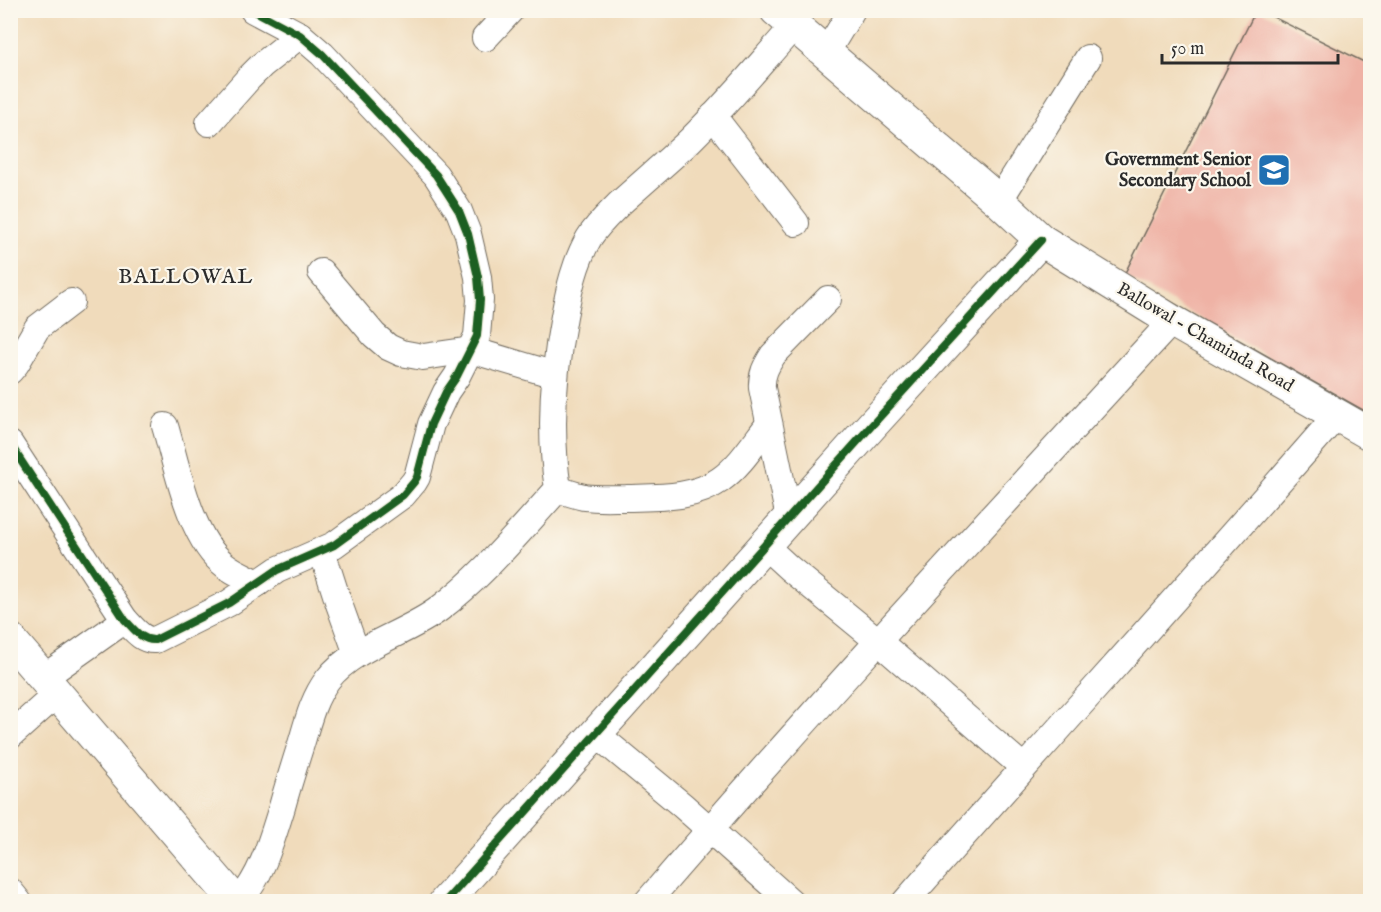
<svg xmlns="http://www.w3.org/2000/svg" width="1381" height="912" font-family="'IM FELL English',serif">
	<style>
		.building { fill: #efb2a5 }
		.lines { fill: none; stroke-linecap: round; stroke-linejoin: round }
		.minor-casing { stroke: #70695d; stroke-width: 28 }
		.tertiary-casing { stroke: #70695d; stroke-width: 34 }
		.minor { stroke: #fff; stroke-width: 26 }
		.tertiary { stroke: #fff; stroke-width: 32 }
		.cycleway-casing { stroke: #fbf7ec; stroke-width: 11 }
		.cycleway { stroke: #1b5e20; stroke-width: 8 }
		.labels { text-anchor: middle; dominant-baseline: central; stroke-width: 4.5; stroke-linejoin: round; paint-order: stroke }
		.poi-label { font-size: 18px; font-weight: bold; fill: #2b2b2b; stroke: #fbf7ec; text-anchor: end }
		.street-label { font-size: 18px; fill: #2b2b2b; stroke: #fbf7ec }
		.quarter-label { font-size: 21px; letter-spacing: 1.5px; fill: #2b2b2b; stroke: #fbf7ec }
	</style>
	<rect width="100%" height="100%" fill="#fbf7ec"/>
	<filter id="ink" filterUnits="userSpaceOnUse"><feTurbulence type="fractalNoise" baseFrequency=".0167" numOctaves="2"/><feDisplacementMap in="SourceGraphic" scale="12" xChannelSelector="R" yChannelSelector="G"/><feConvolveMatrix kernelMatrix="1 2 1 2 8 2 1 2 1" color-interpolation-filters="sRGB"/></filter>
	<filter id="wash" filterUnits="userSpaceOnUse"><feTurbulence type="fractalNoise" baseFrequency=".008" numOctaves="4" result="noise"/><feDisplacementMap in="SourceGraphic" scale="24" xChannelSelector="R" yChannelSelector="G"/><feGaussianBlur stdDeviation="1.35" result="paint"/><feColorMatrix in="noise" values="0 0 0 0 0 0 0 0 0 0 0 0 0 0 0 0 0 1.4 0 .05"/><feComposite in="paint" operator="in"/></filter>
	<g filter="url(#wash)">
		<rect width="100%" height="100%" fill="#f0dbbb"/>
		<g id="blocks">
			<path class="building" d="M1256 10H1259L1370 65V414L1124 275Z"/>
		</g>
	</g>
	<g filter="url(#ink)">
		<use href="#blocks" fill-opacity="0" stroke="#70695d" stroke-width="1.5"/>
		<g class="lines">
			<g class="minor-casing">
				<g id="minor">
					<path d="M485 38 511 10"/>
					<path d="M826 53 852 10"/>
					<path d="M713 116 796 223"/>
					<path d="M209 123 249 78 262 65 300 35"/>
					<path d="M999 201 1088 58"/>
					<path d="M321 272 374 335 388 347 401 353 423 357 471 350 555 375"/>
					<path d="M10 371 16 364 37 328 71 302"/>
					<path d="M165 426C177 466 190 539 225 565 235 573 247 577 258 583"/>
					<path d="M10 444 125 620C134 629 142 641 155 640L229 603 277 570 334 545 403 495 414 482 417 477 431 424 446 392 457 376 477 336 480 300 478 277 468 234 459 211 436 175 322 54 300 35 253 10"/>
					<path d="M558 489C566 492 575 495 584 497 598 499 612 498 626 498 658 497 693 499 720 480 740 466 754 443 769 424"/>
					<path d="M789 518 762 388C761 375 766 366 773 355L828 299"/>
					<path d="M765 546 789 568 878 641 1023 767"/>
					<path d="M322 551 339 604 357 654"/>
					<path d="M43 678 125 620"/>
					<path d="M595 733 682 805 791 902"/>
					<path d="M10 736 58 693"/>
					<path d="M10 891 19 902"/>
					<path d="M239 902C263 873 271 842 282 807 288 785 295 763 302 741 308 720 314 697 328 679 354 646 406 634 439 609 484 575 520 530 558 489 549 432 553 373 564 316 569 290 575 262 589 238 597 225 608 215 619 204 640 185 662 166 683 147 723 109 758 66 794 26"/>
					<path d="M647 902C817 704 996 513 1172 321"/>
					<path d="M905 902C1048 739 1195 579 1337 415"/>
				</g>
			</g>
			<g class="tertiary-casing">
				<g id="tertiary">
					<path d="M776 10 999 201 1041 240 1172 321 1370 434"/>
					<path d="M10 639 236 902"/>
					<path d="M445 902 873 424 1041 240"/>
				</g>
			</g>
			<use href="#minor" class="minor"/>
			<use href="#tertiary" class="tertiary"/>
			<g class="cycleway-casing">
				<g id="cycleway">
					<path d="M10 444 125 620C134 629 142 641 155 640L229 603 277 570 334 545 403 495 414 482 417 477 431 424 446 392 457 376 477 336 480 300 478 277 468 234 459 211 436 175 322 54 300 35 253 10"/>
					<path d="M445 902 873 424 1041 240"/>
				</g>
			</g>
			<use href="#cycleway" class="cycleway"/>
		</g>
	</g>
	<defs>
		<g id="school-square" transform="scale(1.725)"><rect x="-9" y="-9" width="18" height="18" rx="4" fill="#1f6fb2" stroke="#fbf7ec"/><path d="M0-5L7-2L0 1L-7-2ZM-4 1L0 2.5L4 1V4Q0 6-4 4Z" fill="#fff"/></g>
	</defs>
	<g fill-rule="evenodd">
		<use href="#school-square" x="1274" y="170"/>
	</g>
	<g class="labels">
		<g class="poi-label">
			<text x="1251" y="160">Government Senior<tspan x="1251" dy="21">Secondary School</tspan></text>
		</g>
		<g class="street-label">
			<text transform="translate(1205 338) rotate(30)">Ballowal - Chaminda Road</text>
		</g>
		<g class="quarter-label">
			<text x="186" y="277">BALLOWAL</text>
		</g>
	</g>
	<rect width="1381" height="912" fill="none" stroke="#fbf7ec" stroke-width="36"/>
	<path d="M1162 54v9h176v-9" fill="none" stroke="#2b2b2b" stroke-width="3"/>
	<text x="1171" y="54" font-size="18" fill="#2b2b2b" stroke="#fbf7ec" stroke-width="4.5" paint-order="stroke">50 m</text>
</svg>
